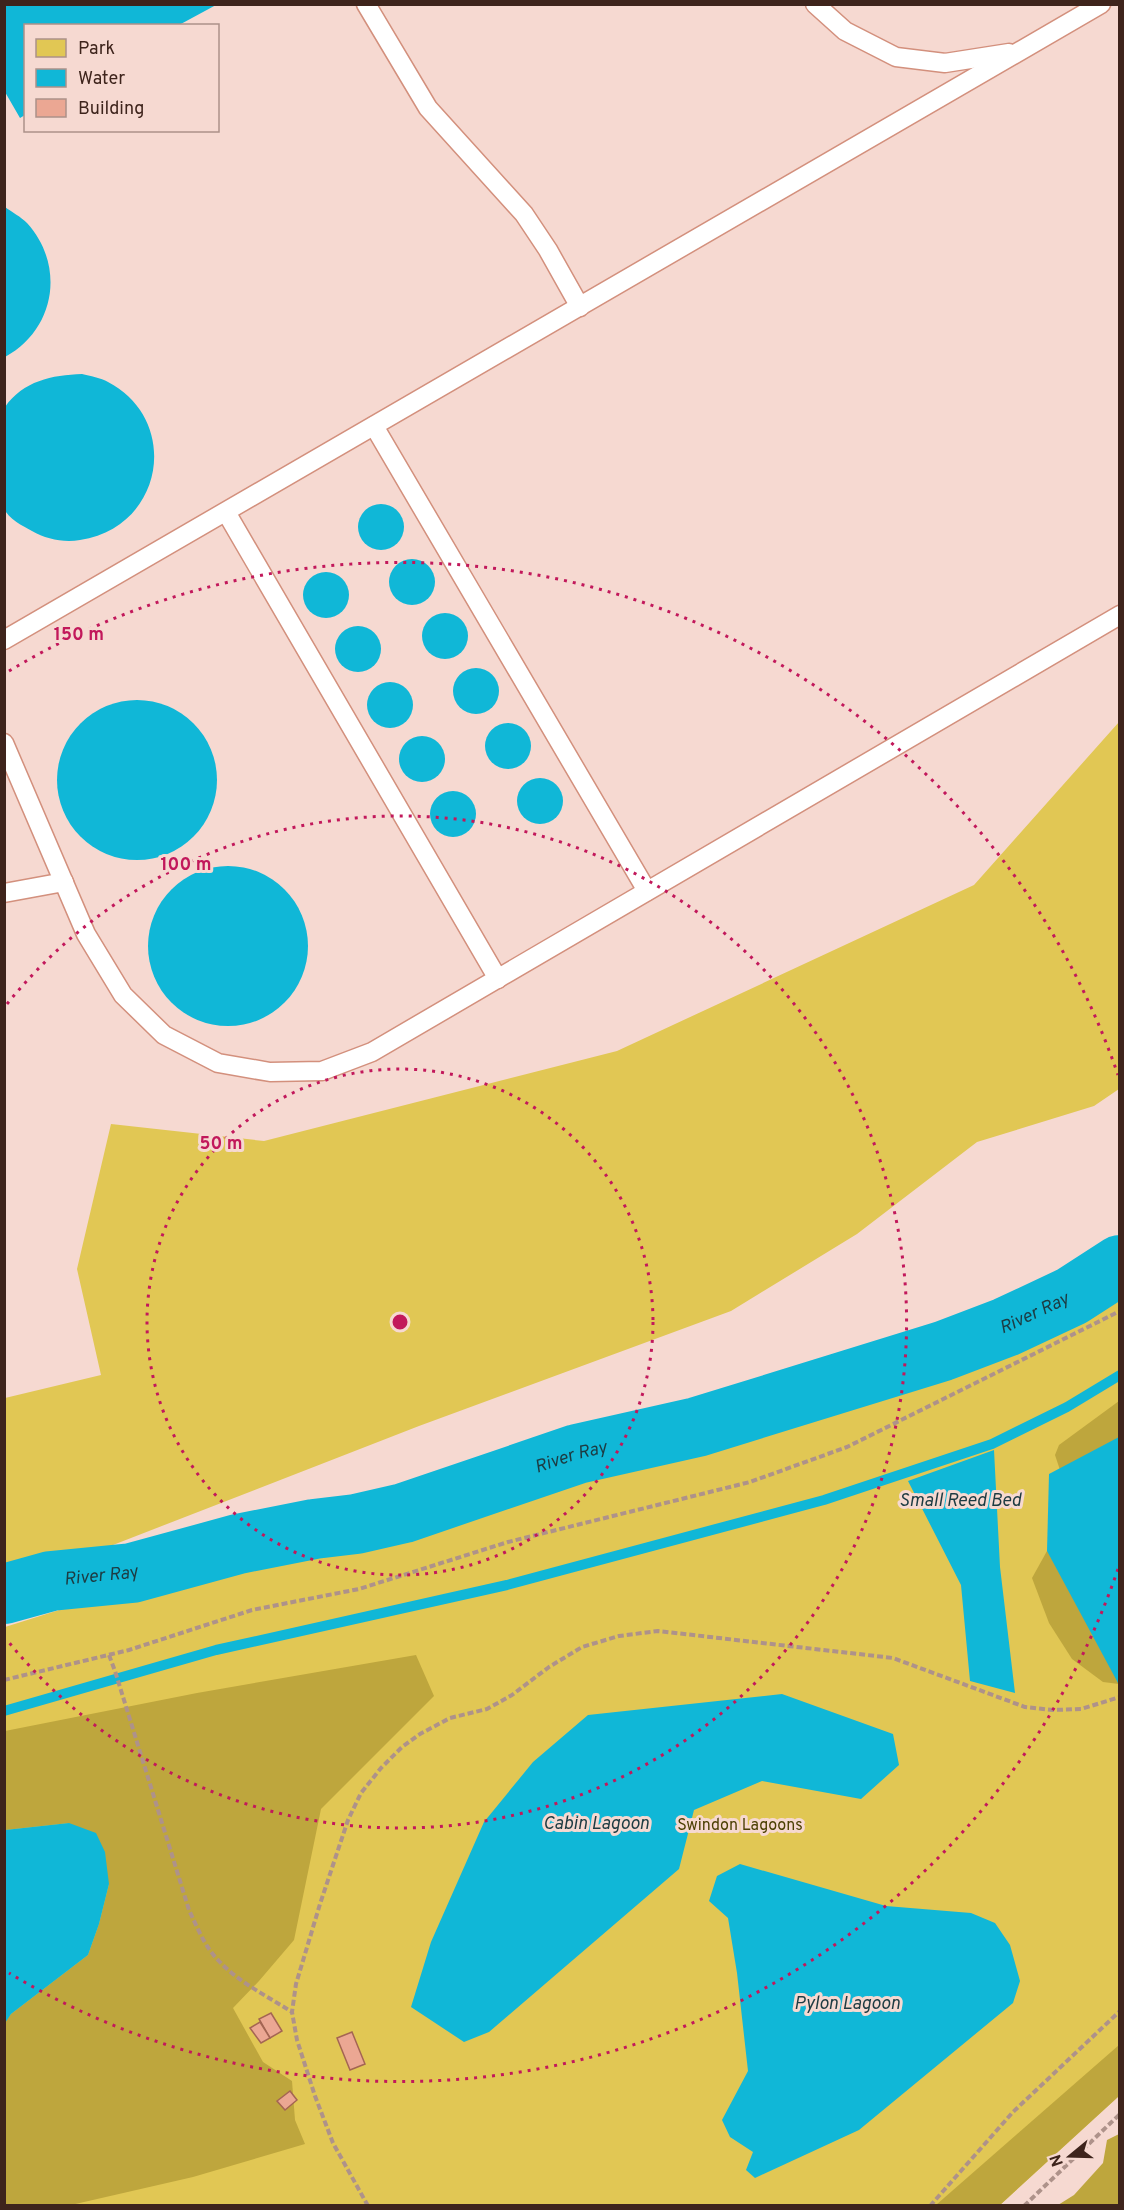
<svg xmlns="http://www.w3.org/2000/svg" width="1124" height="2210" font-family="Overpass,sans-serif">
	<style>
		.green { fill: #e1c754 }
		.forest { fill: #bea63d }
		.water { fill: #10b7d7 }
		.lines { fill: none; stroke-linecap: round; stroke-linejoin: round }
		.stream { stroke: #10b7d7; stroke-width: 10 }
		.river { stroke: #10b7d7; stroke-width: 60 }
		.building { fill: #eba793; stroke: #a46553; stroke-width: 1.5 }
		.service-casing { stroke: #d3907d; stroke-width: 21 }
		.path { stroke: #ae928a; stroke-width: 4; stroke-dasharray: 6 3; stroke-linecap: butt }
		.service { stroke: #fff; stroke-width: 18 }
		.ring { fill: none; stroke: #c2185b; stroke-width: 3; stroke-dasharray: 3 6 }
		.labels { text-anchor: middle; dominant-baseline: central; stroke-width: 6; stroke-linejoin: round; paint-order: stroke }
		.park-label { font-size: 16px; fill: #4b3f02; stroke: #f6d9d1 }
		.water-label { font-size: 18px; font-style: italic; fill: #1d3b42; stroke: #f6d9d1 }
		.centre { fill: #c2185b; stroke: #f6d9d1; stroke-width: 3 }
		.ring-label { font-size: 18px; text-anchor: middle; font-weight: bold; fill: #c2185b; stroke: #f6d9d1; stroke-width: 6; stroke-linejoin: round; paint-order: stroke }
	</style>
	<rect width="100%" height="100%" fill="#f6d9d1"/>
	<g class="green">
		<path d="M1119 722V1089L1094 1106 977 1142 857 1234 731 1311 419 1426 5 1587V1398L101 1375 77 1269 111 1124 264 1141 617 1051 974 885Z"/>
		<path d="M1119 1280V2096L1000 2205 5 2206V1627L91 1600 248 1562 332 1552 658 1454 836 1410 986 1360 1053 1323Z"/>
	</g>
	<g class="forest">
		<path d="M1119 1401V1454L1062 1476 1055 1455 1059 1445Z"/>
		<path d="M1084 1550 1119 1556V1684L1103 1682 1072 1659 1049 1623 1032 1578 1047 1551Z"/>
		<path d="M416 1655 434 1696 321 1809 294 1940 259 1981 233 2008 263 2062 292 2081 295 2120 305 2144 193 2177 71 2205H5L4 2023 11 2014 88 1955 99 1924 109 1884 69 1823 5 1830V1731L197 1693Z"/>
		<path d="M1119 2045V2096L1000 2205H936Z"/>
		<path d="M1119 2134V2205H1058L1074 2195 1103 2163 1107 2140Z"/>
	</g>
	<g class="water">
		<path d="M4 5 5 4 216 5 179 25 26 26 25 115 20 118 5 92Z"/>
		<path d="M5 207C12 212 21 217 27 223 66 266 55 330 5 357Z"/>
		<path d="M82 374C90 376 101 378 108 382 182 421 163 528 80 540 64 543 46 539 32 531 23 526 8 519 4 508 2 502 4 491 4 485 4 459 4 433 5 407 23 381 52 375 82 374Z"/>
		<circle cx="381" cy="527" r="23"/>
		<circle cx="412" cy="582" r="23"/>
		<circle cx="326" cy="595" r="23"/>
		<circle cx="445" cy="636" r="23"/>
		<circle cx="358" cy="649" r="23"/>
		<circle cx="476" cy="691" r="23"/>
		<circle cx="390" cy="705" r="23"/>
		<circle cx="137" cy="780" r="80"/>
		<circle cx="508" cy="746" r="23"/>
		<circle cx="422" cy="759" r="23"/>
		<circle cx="540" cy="801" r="23"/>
		<circle cx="453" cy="814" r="23"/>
		<circle cx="228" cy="946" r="80"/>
		<path d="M1119 1437 1120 1683H1118L1047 1551 1049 1474Z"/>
		<path d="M994 1450 1000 1567 1015 1693 970 1681 961 1585 908 1481Z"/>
		<path d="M782 1694 893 1734 899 1765 861 1799 762 1781 694 1810 679 1869 489 2032 464 2042 411 2007 431 1942 484 1822 533 1762 588 1715Z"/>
		<path d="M69 1823 96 1833 105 1852 109 1884 99 1924 88 1955 11 2014 5 2023V1830Z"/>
		<path d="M740 1864 886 1906 971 1913 995 1923 1010 1945 1020 1981 1013 2003 859 2130 755 2178 746 2170 753 2152 730 2137 722 2120 748 2071 737 1973 728 1918 709 1901 717 1876Z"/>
	</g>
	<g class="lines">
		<path class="stream" d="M4 1711 216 1650 507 1585 824 1500 992 1444 1067 1407 1120 1375"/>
		<path class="river" id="s1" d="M4 1594 51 1581 132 1573 238 1544 314 1529 356 1524 404 1513 577 1454 697 1427 943 1351 1006 1327 1072 1296 1120 1265"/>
	</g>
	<g class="building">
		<path d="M271 2013 282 2031 270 2038 259 2019Z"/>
		<path d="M260 2022 270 2038 261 2043 250 2028Z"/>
		<path d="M352 2032 365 2064 350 2070 337 2038Z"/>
		<path d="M290 2091 297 2100 285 2110 277 2101Z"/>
	</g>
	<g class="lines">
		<g class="service-casing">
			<g id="service">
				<path d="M366 4 428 108 524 214 548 250 580 307"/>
				<path d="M815 4 845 31 896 57 945 63 1009 53"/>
				<path d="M374 426 647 891"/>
				<path d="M226 512 498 979"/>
				<path d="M4 640 1101 4"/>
				<path d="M4 743 86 934 123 995 164 1035 218 1063 270 1072 322 1071 372 1052 1120 615"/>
				<path d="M4 893 64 882"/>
			</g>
		</g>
		<g class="path">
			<path d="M109 1655 115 1671 189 1910C197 1927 205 1947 218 1960 238 1982 267 1996 292 2012"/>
			<path d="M4 1680 129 1650 252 1610 359 1589 508 1542 750 1482 847 1447 1120 1311"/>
			<path d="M368 2206 333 2143 315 2096 297 2040 292 2012 296 1984 320 1904 348 1820 361 1793 381 1768 402 1747 420 1734 450 1718 487 1709 512 1695 549 1667 582 1647 619 1636 658 1631 893 1658 1025 1707 1053 1710 1081 1709 1120 1697"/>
			<path d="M930 2206 1013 2112 1120 2011"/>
			<path d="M1024 2206 1120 2114"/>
		</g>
		<use href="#service" class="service"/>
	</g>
	<g class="ring">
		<circle cx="400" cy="1322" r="253"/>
		<path d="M7 1004A506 506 0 1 1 7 1640"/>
		<path d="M1118 1569A759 759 0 0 1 9 1973M9 671A759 759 0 0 1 1118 1075"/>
	</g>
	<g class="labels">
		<g class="park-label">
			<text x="740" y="1826">Swindon Lagoons</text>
		</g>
		<g class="water-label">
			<text stroke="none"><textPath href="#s1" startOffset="1071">River Ray</textPath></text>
			<text stroke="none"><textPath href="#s1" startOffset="585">River Ray</textPath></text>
			<text x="960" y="1501">Small Reed Bed</text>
			<text stroke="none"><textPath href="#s1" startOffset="99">River Ray</textPath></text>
			<text x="596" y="1824">Cabin Lagoon</text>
			<text x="847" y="2004">Pylon Lagoon</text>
		</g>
	</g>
	<circle cx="400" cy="1322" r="9" class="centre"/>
	<g class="ring-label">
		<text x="79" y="640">150 m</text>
		<text x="186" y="870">100 m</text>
		<text x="221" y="1149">50 m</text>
	</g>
	<rect width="1124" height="2210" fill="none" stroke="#3e241c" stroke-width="12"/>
	<rect x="24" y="24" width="195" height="108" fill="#f6d9d1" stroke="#ac9189" stroke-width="1.5"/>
	<rect x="36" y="39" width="30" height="18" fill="#e1c754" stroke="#ac9189" stroke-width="1.5"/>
	<text x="78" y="54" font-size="18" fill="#3e241c">Park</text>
	<rect x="36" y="69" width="30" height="18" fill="#10b7d7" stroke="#ac9189" stroke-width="1.5"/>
	<text x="78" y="84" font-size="18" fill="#3e241c">Water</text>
	<rect x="36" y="99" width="30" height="18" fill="#eba793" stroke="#ac9189" stroke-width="1.5"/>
	<text x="78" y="114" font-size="18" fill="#3e241c">Building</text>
	<g transform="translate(1070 2156) rotate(251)" stroke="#f6d9d1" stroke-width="4.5" paint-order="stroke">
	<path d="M0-4.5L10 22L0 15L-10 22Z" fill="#3e241c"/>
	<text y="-9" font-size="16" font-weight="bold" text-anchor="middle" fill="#3e241c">N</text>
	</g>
</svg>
